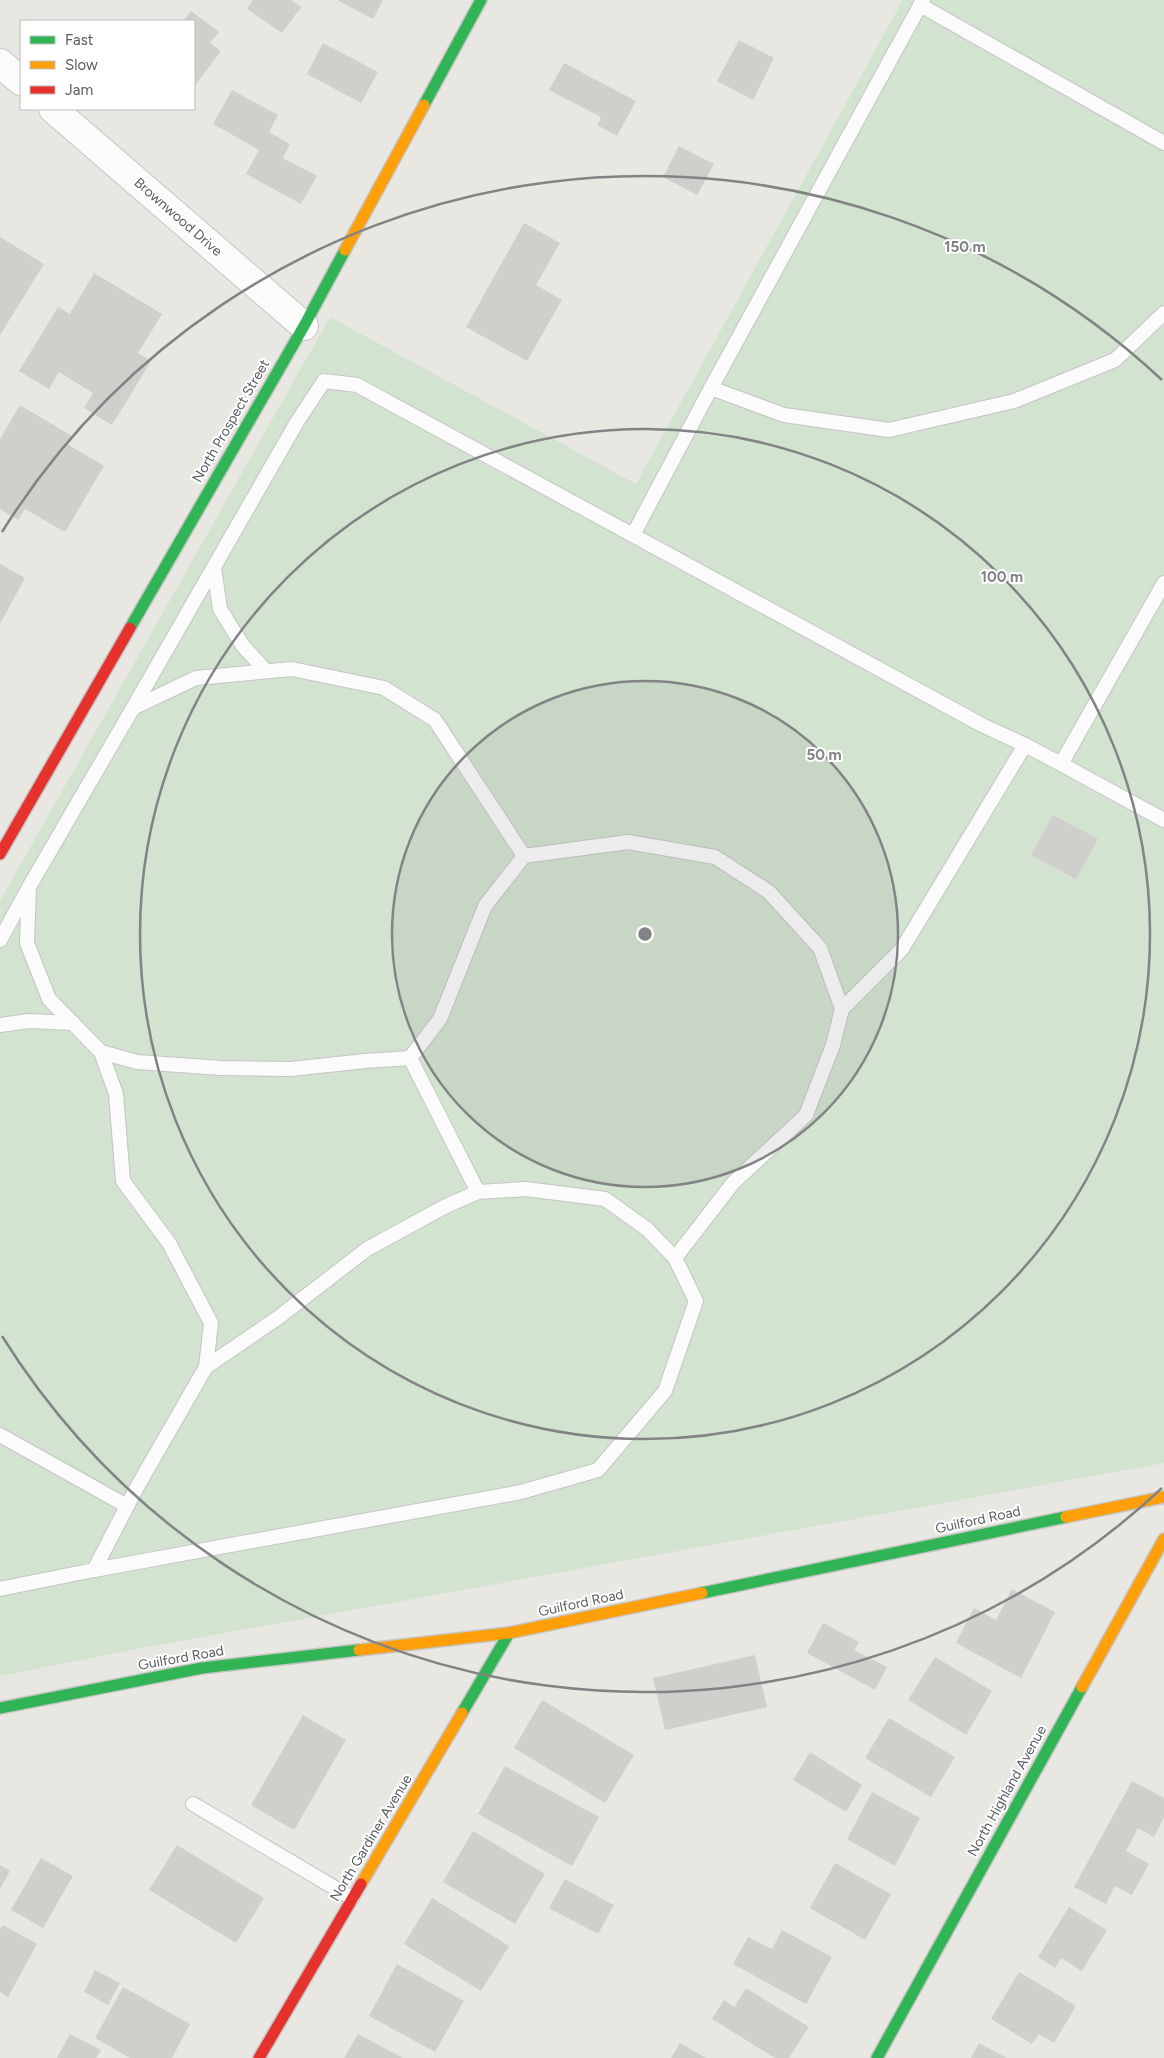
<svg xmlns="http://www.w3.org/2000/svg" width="1164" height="2058" font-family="Figtree,sans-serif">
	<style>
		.green { fill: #d2e3cf }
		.building { fill: #d0cfcc }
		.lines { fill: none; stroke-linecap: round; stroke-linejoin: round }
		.lane-casing { stroke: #c5c5c5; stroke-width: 16 }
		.street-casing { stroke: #c5c5c5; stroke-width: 30 }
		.fast-casing { stroke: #c5c5c4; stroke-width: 14 }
		.slow-casing { stroke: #c5c5c4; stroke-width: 14 }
		.jam-casing { stroke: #c5c5c4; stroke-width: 14 }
		.lane { stroke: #fcfbfb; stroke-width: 14 }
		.street { stroke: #fcfbfb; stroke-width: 28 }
		.fast { stroke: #30b455; stroke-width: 11 }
		.slow { stroke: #ff9f0a; stroke-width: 11 }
		.jam { stroke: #e5322d; stroke-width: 11 }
		.ring { fill: none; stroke: #818385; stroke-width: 2.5 }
		.labels { text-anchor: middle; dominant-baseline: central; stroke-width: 4; stroke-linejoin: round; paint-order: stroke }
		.street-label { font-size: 14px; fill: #595c60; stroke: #fff }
		.centre { fill: #818385; stroke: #fff; stroke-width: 2.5 }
		.ring-label { font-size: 15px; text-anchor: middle; font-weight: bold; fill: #818385; stroke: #fff; stroke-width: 4; stroke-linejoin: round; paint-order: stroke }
	</style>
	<rect width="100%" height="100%" fill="#e8e7e2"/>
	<path class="green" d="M903 0H1164V1463L131 1650 0 1676V901L330 317 636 484Z"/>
	<g class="building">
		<path d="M253 0H291L301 7 282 33 247 9Z"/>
		<path d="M337 0H383L373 19Z"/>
		<path d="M191 11 219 32 210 43 221 51 194 87V21H183Z"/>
		<path d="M739 40 774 58 753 100 717 81Z"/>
		<path d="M323 43 378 72 361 103 307 74Z"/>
		<path d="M564 63 636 101 617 136 597 125 601 117 549 90Z"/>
		<path d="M232 90 278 115 269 132 290 144 283 158 317 176 301 204 246 174 259 150 213 124Z"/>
		<path d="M679 146 714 164 697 195 663 177Z"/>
		<path d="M524 223 560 243 536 285 562 300 527 361 466 327Z"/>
		<path d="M0 237 44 264 0 335Z"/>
		<path d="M94 273 162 314 138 353 151 361 112 425 84 408 93 393 59 372 49 389 19 371 58 307 70 314Z"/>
		<path d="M20 405 72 436 67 444 104 466 65 532 25 509 18 520 0 509V439Z"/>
		<path d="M0 564 25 578 0 624Z"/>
		<path d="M1053 815 1098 839 1076 879 1031 855Z"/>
		<path d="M1012 1589 1055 1612 1021 1678 956 1643 974 1608 996 1620Z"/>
		<path d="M823 1623 859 1642 854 1650 887 1667 875 1690 807 1653Z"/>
		<path d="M755 1655 767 1707 665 1730 653 1678Z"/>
		<path d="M935 1657 992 1691 966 1735 908 1700Z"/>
		<path d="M542 1700 634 1755 605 1803 514 1748Z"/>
		<path d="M303 1715 346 1740 294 1830 251 1805Z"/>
		<path d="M889 1718 955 1757 931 1797 865 1758Z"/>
		<path d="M810 1752 862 1785 846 1812 793 1780Z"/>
		<path d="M505 1766 599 1817 572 1866 478 1814Z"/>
		<path d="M1132 1781 1164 1798V1817L1154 1837 1138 1828 1126 1851 1149 1864 1132 1895 1115 1886 1106 1904 1074 1887Z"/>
		<path d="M872 1792 920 1818 895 1866 847 1839Z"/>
		<path d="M473 1831 545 1874 515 1924 443 1882Z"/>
		<path d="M177 1845 264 1898 236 1943 149 1890Z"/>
		<path d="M41 1858 73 1876 43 1928 11 1910Z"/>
		<path d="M835 1863 891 1894 865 1940 810 1908Z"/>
		<path d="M0 1865 10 1871 0 1889Z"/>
		<path d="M565 1879 614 1905 598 1934 549 1908Z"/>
		<path d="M432 1898 509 1946 481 1991 404 1944Z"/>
		<path d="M1069 1907 1107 1930 1082 1971 1061 1958 1055 1968 1038 1957Z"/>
		<path d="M3 1925 37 1944 8 1997 0 1992V1930Z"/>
		<path d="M782 1930 832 1957 806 2004 733 1964 748 1937 772 1949Z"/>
		<path d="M397 1964 464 2001 435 2052 369 2016Z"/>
		<path d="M95 1970 120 1983 108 2005 84 1992Z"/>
		<path d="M1019 1972 1076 2006 1054 2043 1039 2034 1032 2044 991 2019Z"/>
		<path d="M123 1987 190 2024 172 2058H130L95 2038Z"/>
		<path d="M746 1988 809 2027 789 2058H775L712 2019 724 2000 734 2007Z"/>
		<path d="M70 2034 101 2050 96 2058H57Z"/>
		<path d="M358 2034 403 2058H344Z"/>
		<path d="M680 2043 706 2058H671Z"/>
		<path d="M979 2043 1007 2058H971Z"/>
	</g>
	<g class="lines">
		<g class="lane-casing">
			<g id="lane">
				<path d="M920 5 1164 143"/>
				<path d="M711 388 784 415 889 430 1014 401 1115 360 1164 313"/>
				<path d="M633 535 711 388 923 0"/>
				<path d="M214 567 220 609 243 646 266 671"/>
				<path d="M1164 583 1061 764 1164 820"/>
				<path d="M133 708 297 422 324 381 357 385 982 725 1025 745"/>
				<path d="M0 940 27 891"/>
				<path d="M0 1025 29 1021 73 1023"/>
				<path d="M101 1052 137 1062 221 1068 291 1069 365 1061 410 1058 440 1019 485 906 524 856"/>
				<path d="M410 1058 478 1192"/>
				<path d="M206 1367 279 1317 367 1249 446 1206 478 1192 526 1189 605 1199 647 1229 675 1258"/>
				<path d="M0 1435 127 1506"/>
				<path d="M94 1570 521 1492 598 1470 665 1391 696 1301 675 1258 733 1183 806 1115 833 1045 842 1009"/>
				<path d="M0 1589 94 1570 137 1487 206 1367 211 1323 169 1243 123 1181 116 1094 101 1052 49 999 27 943 29 887 133 708 196 678 292 669 384 688 435 720 524 856 628 842 715 857 769 892 820 948 842 1009 902 949 1025 745 1061 764"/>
				<path d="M193 1804 352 1898"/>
			</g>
		</g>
		<g class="street-casing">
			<g id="street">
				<path d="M0 63 21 81"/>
				<path d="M53 109 304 326"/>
			</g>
		</g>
		<g class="fast-casing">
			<g id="fast">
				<path d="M424 105 481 0"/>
				<path d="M130 628 304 326 345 250"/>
				<path d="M702 1593 1066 1517"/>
				<path d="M0 1708 202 1668 359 1650"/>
				<path d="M462 1713 509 1633"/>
				<path d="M877 2058 1082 1687"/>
			</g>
		</g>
		<g class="slow-casing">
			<g id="slow">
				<path d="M345 250 424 105"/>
				<path d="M1066 1517 1164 1497"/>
				<path d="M359 1650 509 1633 702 1593"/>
				<path d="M1082 1687 1164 1539"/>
				<path d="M361 1884 462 1713"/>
			</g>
		</g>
		<g class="jam-casing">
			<g id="jam">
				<path d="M0 854 130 628"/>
				<path d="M259 2058 361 1884"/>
			</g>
		</g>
		<use href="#lane" class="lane"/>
		<use href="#street" class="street"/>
		<use href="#fast" class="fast"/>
		<use href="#slow" class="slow"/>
		<use href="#jam" class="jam"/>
	</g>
	<circle cx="645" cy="934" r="253" fill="#818385" fill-opacity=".12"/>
	<g class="ring">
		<circle cx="645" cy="934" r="253"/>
		<circle cx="645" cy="934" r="505"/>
		<path d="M1162 1488A758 758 0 0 1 2 1336M2 532A758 758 0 0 1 1162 380"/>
	</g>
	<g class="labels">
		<g class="street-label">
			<text transform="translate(178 217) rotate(41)">Brownwood Drive</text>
			<text transform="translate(231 421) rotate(-60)">North Prospect Street</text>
			<text transform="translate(978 1520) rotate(-12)">Guilford Road</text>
			<text transform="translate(581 1603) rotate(-12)">Guilford Road</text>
			<text transform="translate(181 1658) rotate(-10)">Guilford Road</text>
			<text transform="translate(1007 1791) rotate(-61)">North Highland Avenue</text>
			<text transform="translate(371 1838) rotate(-59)">North Gardiner Avenue</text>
		</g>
	</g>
	<circle cx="645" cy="934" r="8" class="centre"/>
	<g class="ring-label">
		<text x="965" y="252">150 m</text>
		<text x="1002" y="582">100 m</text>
		<text x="824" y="760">50 m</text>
	</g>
	<rect x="20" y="20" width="175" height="90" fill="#ffffff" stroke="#bdbebf"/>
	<rect x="30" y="36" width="25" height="8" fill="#30b455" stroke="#bdbebf"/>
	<text x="65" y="45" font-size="15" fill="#595c60">Fast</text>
	<rect x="30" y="61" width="25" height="8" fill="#ff9f0a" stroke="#bdbebf"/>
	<text x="65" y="70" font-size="15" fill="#595c60">Slow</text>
	<rect x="30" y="86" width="25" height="8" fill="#e5322d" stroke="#bdbebf"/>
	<text x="65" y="95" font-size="15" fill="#595c60">Jam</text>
</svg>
